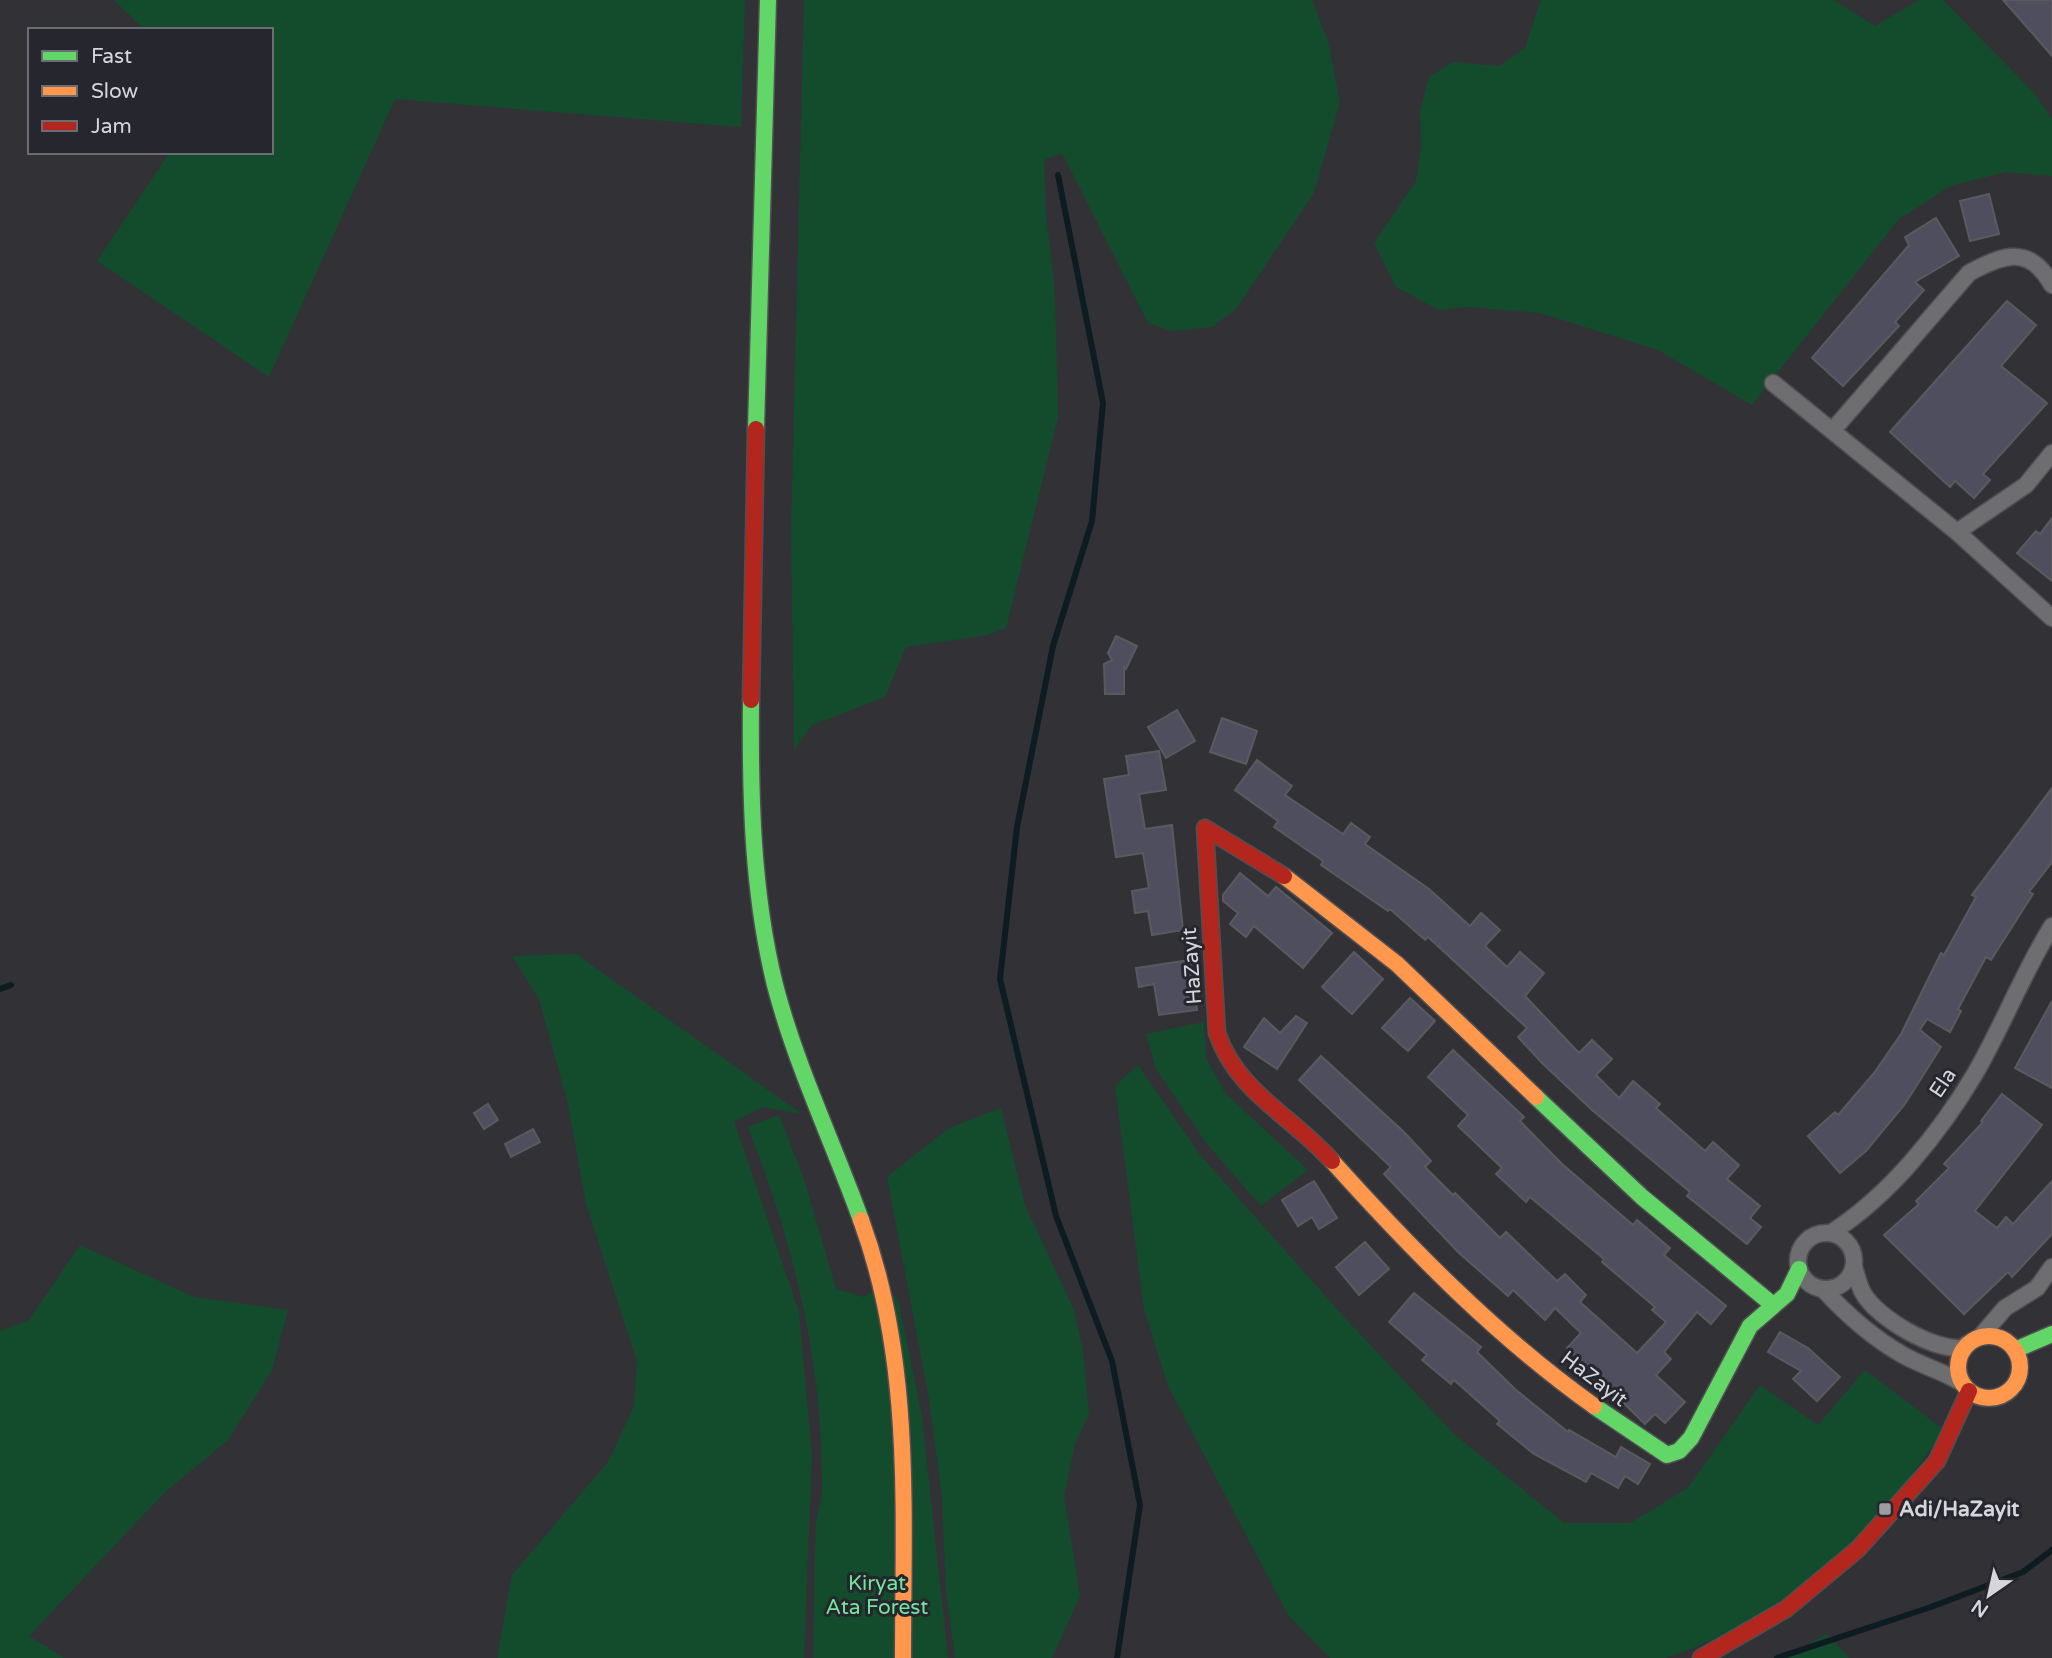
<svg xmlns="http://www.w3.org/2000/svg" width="2052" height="1658" font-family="'Varela Round',sans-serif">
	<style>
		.green { fill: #134c2c }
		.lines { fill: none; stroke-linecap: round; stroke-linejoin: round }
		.stream { stroke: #0d1c20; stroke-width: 6 }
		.building { fill: #4f4e5e; stroke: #5a5a5e; stroke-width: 2 }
		.street-casing { stroke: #4f4f53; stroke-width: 19 }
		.fast-casing { stroke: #4f4f53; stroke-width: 19 }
		.slow-casing { stroke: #4f4f53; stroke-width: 19 }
		.jam-casing { stroke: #4f4f53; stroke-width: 19 }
		.street { stroke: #6e6e71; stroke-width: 16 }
		.fast { stroke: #63d668; stroke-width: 16 }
		.slow { stroke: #ff974d; stroke-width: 16 }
		.jam { stroke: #b3261e; stroke-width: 16 }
		.poi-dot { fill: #9c9ca1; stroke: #26262e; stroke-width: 2.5 }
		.labels { text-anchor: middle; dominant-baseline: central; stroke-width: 6; stroke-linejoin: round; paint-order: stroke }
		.street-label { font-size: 21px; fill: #d5d5da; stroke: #26262e }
		.poi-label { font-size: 21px; font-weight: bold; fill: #d5d5da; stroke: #26262e; text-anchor: start }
		.park-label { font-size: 21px; fill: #73e49a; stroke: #26262e }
	</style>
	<rect width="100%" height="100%" fill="#323236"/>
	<g class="green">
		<path d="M114 0H745L741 127 395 99 269 377 97 261 170 152H271V30H145Z"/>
		<path d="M804 0H1312L1328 41 1340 102 1314 193 1236 309 1212 327 1171 331 1148 323 1062 153 1044 160 1046 215 1055 292 1058 417 1006 628 987 635 906 647 885 697 812 725 794 750 791 530Z"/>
		<path d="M1541 0H1834L1875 26 1919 0H1943L2034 93 2052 119V176L2006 172 1950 186 1898 220 1752 405 1658 350 1540 313 1467 307 1439 310 1396 287 1374 243 1416 181 1421 148 1420 111 1429 77 1453 62 1499 66 1525 48Z"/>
		<path d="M576 954 802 1114 763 1107 734 1121 799 1312 812 1455 804 1658H497L512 1575 608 1462 634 1406 637 1361 586 1204 568 1104 539 999 512 956Z"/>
		<path d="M1204 1022 1206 1058 1225 1093 1308 1170 1261 1206 1207 1144 1156 1069 1146 1034Z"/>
		<path d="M1138 1065 1200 1155 1345 1318 1455 1435 1564 1523H1630L1688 1488 1760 1385 1818 1425 1865 1370 1944 1430C1915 1471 1885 1517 1847 1550 1795 1596 1731 1637 1665 1658H1330L1288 1615 1168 1386 1144 1309 1115 1086Z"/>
		<path d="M1001 1108 1025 1205 1074 1310 1083 1351 1089 1414 1075 1444 1064 1496 1080 1596 1052 1658H955L946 1591 942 1497 929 1399 887 1177 949 1128Z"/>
		<path d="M779 1115 804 1179 836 1289 863 1297 881 1288 898 1299 922 1417 948 1658H813C814 1614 814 1569 816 1525 817 1513 822 1501 822 1489 823 1361 794 1245 748 1127Z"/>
		<path d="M80 1245 194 1297 288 1310 272 1370 228 1440 164 1493 29 1636 64 1658H0V1331L29 1320Z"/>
		<path d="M1827 1634 1849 1658H1784Z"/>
	</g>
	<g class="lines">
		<g class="stream">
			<path d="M1058 175 1103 403 1092 521 1053 646 1017 827 1000 979 1056 1216 1112 1361 1140 1505 1117 1658"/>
			<path d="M0 989 11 985"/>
			<path d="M1777 1658 1931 1607 2023 1572 2052 1550"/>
		</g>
	</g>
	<g class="building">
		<path d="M2003 0H2052V56L2034 35Z"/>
		<path d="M1989 194 1999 234 1970 241 1960 201Z"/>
		<path d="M1936 218 1959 256 1915 282 1924 290 1895 322 1899 326 1843 386 1812 358 1909 245 1905 237Z"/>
		<path d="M2007 301 2036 325 2001 366 2047 403 1983 474 1990 480 1974 498 1955 481 1950 487 1890 432Z"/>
		<path d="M2052 518V581L2017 553 2036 531 2040 534Z"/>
		<path d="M1116 636 1137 646 1126 669 1124 667V694H1105L1104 664 1112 660 1108 653Z"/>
		<path d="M1177 710 1195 741 1166 758 1148 727Z"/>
		<path d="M1222 718 1257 731 1246 764 1210 752Z"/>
		<path d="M1159 751 1166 790 1139 794 1145 829 1172 825 1183 930 1152 935 1148 911 1135 913 1132 891 1149 888 1143 853 1116 857 1104 779 1129 775 1126 756Z"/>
		<path d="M1257 760 1292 786 1285 795 1343 834 1351 823 1370 837 1365 844 1429 889 1470 926 1481 913 1500 930 1485 946 1507 967 1520 952 1544 973 1525 996 1579 1053 1592 1040 1612 1059 1596 1075 1619 1098 1633 1081 1660 1104 1656 1108 1705 1151 1713 1142 1739 1165 1727 1179 1760 1206 1750 1218 1761 1227 1747 1244 1687 1196 1690 1192 1592 1110 1542 1063 1518 1037 1527 1028 1428 937 1425 940 1390 909 1388 911 1321 865 1323 861 1274 827 1278 821 1235 790Z"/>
		<path d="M2052 788V862L2029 892 2033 894 1991 960 1986 957 1958 1009 1961 1011 1950 1032 1927 1019 1920 1030 1941 1047 1905 1104 1866 1151 1840 1173 1808 1136 1835 1112 1838 1115 1874 1073 1901 1034 1941 953 1944 955 1976 897 1972 895Z"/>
		<path d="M1240 873 1268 896 1276 887 1332 933 1303 968 1254 926 1246 937 1230 924 1238 913 1223 901V895Z"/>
		<path d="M1354 952 1383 979 1352 1014 1322 987Z"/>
		<path d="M1190 960 1197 1010 1159 1015 1154 984 1139 987 1136 968Z"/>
		<path d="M1410 998 1435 1021 1408 1051 1382 1028Z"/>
		<path d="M2052 1001V1088L2015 1068Z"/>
		<path d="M1296 1016 1307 1023 1277 1069 1244 1047 1264 1018 1280 1033Z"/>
		<path d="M1453 1050 1524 1117 1520 1121 1562 1164 1633 1225 1637 1220 1670 1248 1664 1255 1726 1306 1711 1324 1697 1312 1664 1352 1671 1359 1656 1375 1685 1402 1665 1423 1655 1414 1645 1424 1567 1348 1581 1333 1555 1308 1545 1320 1513 1290 1508 1296 1459 1253 1384 1174 1391 1167 1299 1080 1321 1056 1404 1132 1431 1161 1425 1167 1453 1195 1455 1193 1500 1238 1506 1232 1557 1281 1565 1274 1586 1295 1580 1302 1637 1353 1666 1322 1652 1310 1655 1307 1602 1262 1604 1259 1530 1197 1526 1202 1496 1174 1502 1168 1458 1126 1468 1115 1428 1077Z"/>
		<path d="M2002 1094 2042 1125 1975 1211 1997 1228 2006 1217 2013 1224 2052 1181V1234L2012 1277 2008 1272 1964 1314 1884 1235 1919 1204 1916 1201 1949 1168 1944 1164 1983 1122 1981 1121Z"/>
		<path d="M488 1104 498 1120 484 1129 474 1113Z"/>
		<path d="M533 1129 540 1142 511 1157 505 1144Z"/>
		<path d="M1314 1181 1337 1218 1319 1229 1312 1217 1298 1226 1282 1200Z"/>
		<path d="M1365 1242 1389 1269 1359 1295 1336 1267Z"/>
		<path d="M1414 1293 1481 1347 1477 1352 1516 1390 1568 1432 1569 1430 1616 1457 1621 1447 1650 1464 1638 1484 1625 1476 1618 1488 1591 1473 1586 1482 1534 1454 1497 1424 1500 1421 1454 1380 1451 1384 1422 1360 1427 1355 1389 1322Z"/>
		<path d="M1780 1332 1808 1348 1840 1377 1817 1401 1793 1379 1801 1371 1768 1352Z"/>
	</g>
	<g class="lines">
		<g class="street-casing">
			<g id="street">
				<path d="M1773 383 1957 532 2052 618"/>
				<path d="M1833 430 1969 273C2004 254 2030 245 2052 285"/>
				<path d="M1957 532 2026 485 2052 453"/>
				<path d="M1831 1233C1890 1195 1940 1133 1976 1072 2003 1025 2023 973 2052 926"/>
				<circle cx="1826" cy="1261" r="28"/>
				<path d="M1854 1267C1857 1276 1859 1286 1863 1293 1878 1319 1934 1351 1964 1348L1967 1344"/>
				<path d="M1823 1289C1846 1314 1873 1338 1903 1355 1922 1366 1943 1371 1962 1383"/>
				<path d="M1981 1336 2005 1308 2037 1288 2052 1267"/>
			</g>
		</g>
		<g class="fast-casing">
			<g id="fast">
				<path d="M756 429 768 0"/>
				<path d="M751 700C750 795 752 892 775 985 796 1066 833 1142 861 1220"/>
				<path d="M1536 1097 1642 1197 1773 1305"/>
				<path d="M2015 1350 2052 1334"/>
				<path d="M1594 1406 1667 1455 1679 1451 1691 1438 1750 1326 1787 1294 1799 1269"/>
			</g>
		</g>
		<g class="slow-casing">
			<g id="slow">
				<path d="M1284 876 1397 964 1536 1097"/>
				<path d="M1332 1161C1411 1249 1497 1337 1594 1406"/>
				<path d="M861 1220C913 1361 903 1511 903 1658"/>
				<circle cx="1989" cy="1367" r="31"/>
			</g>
		</g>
		<g class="jam-casing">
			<g id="jam">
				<path d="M751 700 756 429"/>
				<path d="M1284 876 1205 828 1217 1033C1237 1092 1292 1116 1332 1161"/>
				<path d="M1701 1658 1786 1609 1858 1549 1937 1461 1969 1391"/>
			</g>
		</g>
		<use href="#street" class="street"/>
		<use href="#fast" class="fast"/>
		<use href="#slow" class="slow"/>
		<use href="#jam" class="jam"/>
	</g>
	<rect class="poi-dot" x="1878" y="1502" width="14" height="14" rx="3.5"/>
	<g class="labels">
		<g class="street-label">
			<text transform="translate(1192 966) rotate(-94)">HaZayit</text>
			<text transform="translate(1943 1083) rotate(-56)">Ela</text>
			<text transform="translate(1594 1379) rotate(37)">HaZayit</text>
		</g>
		<g class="poi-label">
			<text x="1899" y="1509">Adi/HaZayit</text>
		</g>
		<g class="park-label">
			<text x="877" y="1583">Kiryat<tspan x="877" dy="24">Ata Forest</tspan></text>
		</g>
	</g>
	<rect x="28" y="28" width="245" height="126" fill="#26262e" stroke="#6c6c73" stroke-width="2"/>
	<rect x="42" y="51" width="35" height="10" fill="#63d668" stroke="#6c6c73" stroke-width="2"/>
	<text x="91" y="63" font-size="21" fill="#d5d5da">Fast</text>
	<rect x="42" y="86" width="35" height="10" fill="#ff974d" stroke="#6c6c73" stroke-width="2"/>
	<text x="91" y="98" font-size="21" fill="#d5d5da">Slow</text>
	<rect x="42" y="121" width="35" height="10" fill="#b3261e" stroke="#6c6c73" stroke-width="2"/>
	<text x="91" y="133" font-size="21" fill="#d5d5da">Jam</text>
	<g transform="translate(1989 1595) rotate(214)" stroke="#26262e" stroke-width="5" paint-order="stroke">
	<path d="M0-5L12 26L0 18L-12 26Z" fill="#d5d5da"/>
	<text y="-10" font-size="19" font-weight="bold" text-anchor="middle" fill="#d5d5da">N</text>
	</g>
</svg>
